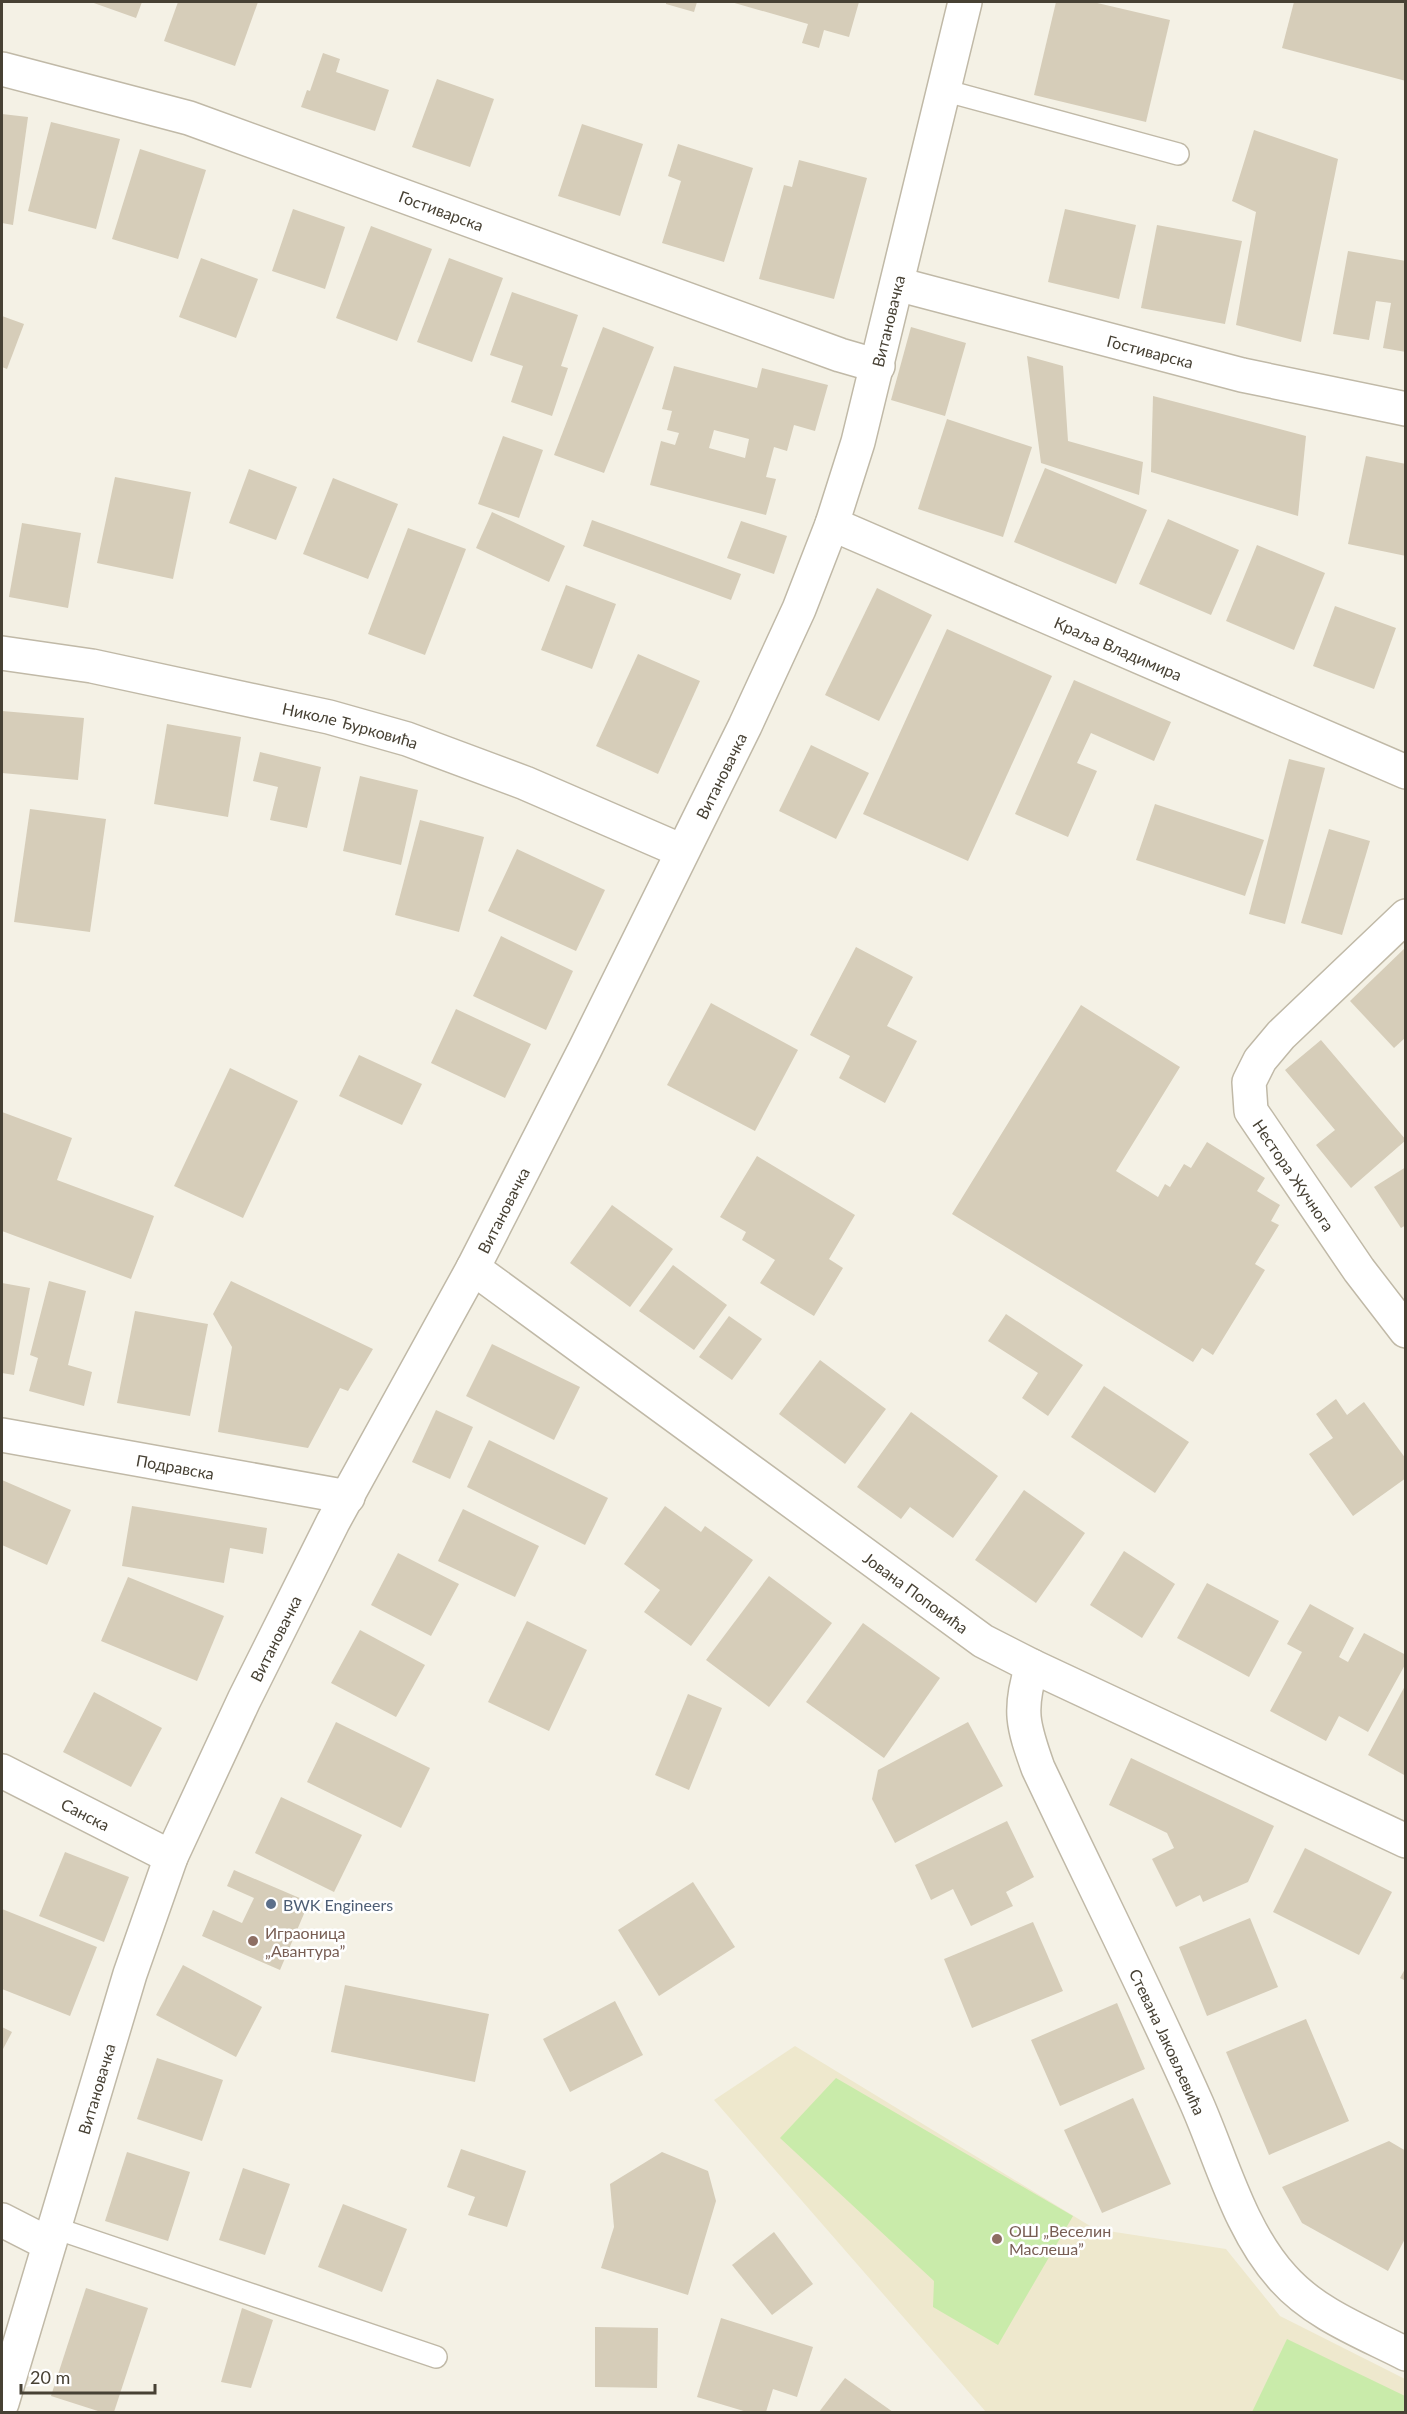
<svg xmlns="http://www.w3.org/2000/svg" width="1407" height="2414" font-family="Lato,sans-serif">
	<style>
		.education { fill: #eee8cd }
		.green { fill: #c9ebaa }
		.building { fill: #d6cdb9; fill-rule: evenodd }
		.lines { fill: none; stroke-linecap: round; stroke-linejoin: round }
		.service-casing { stroke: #c0b9a7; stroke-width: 24 }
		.minor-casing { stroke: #c0b9a7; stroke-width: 36 }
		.tertiary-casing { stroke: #c0b9a7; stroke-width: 36 }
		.service { stroke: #fff; stroke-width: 21 }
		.minor { stroke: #fff; stroke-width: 33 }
		.tertiary { stroke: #fff; stroke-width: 33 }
		.service-dot { fill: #5c6f8a; stroke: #fff; stroke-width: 2 }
		.education-dot { fill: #8d6e63; stroke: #fff; stroke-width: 2 }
		.labels { text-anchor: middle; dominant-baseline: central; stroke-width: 5; stroke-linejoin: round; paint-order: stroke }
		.street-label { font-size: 16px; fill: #474134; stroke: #fff }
		.service-label { font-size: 16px; fill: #4e5e75; stroke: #fff; text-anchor: start }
		.education-label { font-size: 16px; fill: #785e54; stroke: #fff; text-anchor: start }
	</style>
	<rect width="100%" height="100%" fill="#f4f1e5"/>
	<path class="education" d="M795 2046 1095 2229 1226 2249 1280 2316 1405 2379V2412H986L714 2100Z"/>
	<g class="green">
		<path d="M836 2078 1073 2216 998 2345 933 2307 934 2281 780 2138Z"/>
		<path d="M1287 2339 1405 2396V2412H1252Z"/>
	</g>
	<g class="building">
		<path d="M91 2H142L136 18Z"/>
		<path d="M178 2H258L235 66 164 41Z"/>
		<path d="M666 2H697L694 12 666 4Z"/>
		<path d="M731 2H859L849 37 824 30 819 48 802 43 808 24Z"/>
		<path d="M1056 2H1093L1170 20 1146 122 1034 95Z"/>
		<path d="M1294 2H1406V81L1282 48Z"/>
		<path d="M323 53 340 59 336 72 389 90 375 131 301 107 307 90 310 91Z"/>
		<path d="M437 79 494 99 470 167 412 147Z"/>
		<path d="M2 114 28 117 13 225 2 223Z"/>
		<path d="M51 122 120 139 96 229 28 211Z"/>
		<path d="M582 124 643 144 620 216 558 196Z"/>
		<path d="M1254 130 1338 159 1301 342 1236 325 1256 212 1232 201Z"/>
		<path d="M678 144 753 168 724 262 662 243 681 181 668 176Z"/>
		<path d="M140 149 206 170 178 259 112 239Z"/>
		<path d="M799 160 867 178 834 299 759 279 784 185 792 187Z"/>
		<path d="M293 209 345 227 325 289 272 271Z"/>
		<path d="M1065 209 1136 225 1119 299 1048 282Z"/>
		<path d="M1157 225 1242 241 1225 324 1141 308Z"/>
		<path d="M371 226 432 249 397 341 336 318Z"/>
		<path d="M1348 251 1406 261V352L1383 348 1391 303 1376 301 1369 340 1333 334Z"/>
		<path d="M201 258 258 279 236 338 179 317Z"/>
		<path d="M449 258 503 278 472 362 417 342Z"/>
		<path d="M512 292 578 315 561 366 568 368 552 416 511 402 523 366 490 355Z"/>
		<path d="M2 316 24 324 7 369 2 367Z"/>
		<path d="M603 327 654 347 604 473 554 455Z"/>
		<path d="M911 327 966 343 945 416 891 400Z"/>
		<path d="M1027 356 1063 366 1068 441 1143 462 1139 495 1041 463Z"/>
		<path d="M674 366 757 388 762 368 828 385 815 431 794 425 787 451 774 447 766 477 776 479 766 515 650 485 661 441 675 445 679 433 667 430 672 411 662 409ZM714 430 749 439 745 458 709 448Z"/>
		<path d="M1153 396 1306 436 1298 516 1151 472Z"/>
		<path d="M947 419 1032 447 1003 537 918 509Z"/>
		<path d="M503 436 543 450 519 518 478 504Z"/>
		<path d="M1366 456 1406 464V556L1348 544Z"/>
		<path d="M1045 468 1147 510 1116 584 1014 542Z"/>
		<path d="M249 469 297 487 276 540 229 523Z"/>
		<path d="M115 477 191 492 173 579 97 563Z"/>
		<path d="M333 478 398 504 368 579 303 554Z"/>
		<path d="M492 512 565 546 549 582 476 548Z"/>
		<path d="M1168 519 1239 550 1211 615 1139 584Z"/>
		<path d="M592 520 741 574 731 600 583 546Z"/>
		<path d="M741 521 787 536 774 574 727 558Z"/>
		<path d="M22 523 81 533 68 608 9 597Z"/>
		<path d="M408 528 466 549 425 655 368 634Z"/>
		<path d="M1257 545 1325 573 1294 650 1226 621Z"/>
		<path d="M566 585 616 604 592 669 541 650Z"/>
		<path d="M877 588 932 615 879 721 825 695Z"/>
		<path d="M1335 606 1396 628 1374 689 1313 666Z"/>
		<path d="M947 629 1052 676 968 861 863 814Z"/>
		<path d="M638 654 700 681 658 774 596 746Z"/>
		<path d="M1074 680 1171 722 1154 761 1091 733 1077 763 1097 771 1068 837 1015 814Z"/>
		<path d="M2 711 84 718 78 780 2 773Z"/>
		<path d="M167 724 241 737 228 817 154 804Z"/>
		<path d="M811 745 869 773 836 839 779 811Z"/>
		<path d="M260 752 321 767 307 828 270 820 278 787 253 781Z"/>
		<path d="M1289 759 1325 768 1285 924 1249 914Z"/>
		<path d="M360 776 418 790 401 865 343 851Z"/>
		<path d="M1155 804 1264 840 1245 896 1136 860Z"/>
		<path d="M30 809 106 819 90 932 14 922Z"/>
		<path d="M420 820 484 837 459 932 395 915Z"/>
		<path d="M1329 829 1370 841 1342 935 1301 923Z"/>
		<path d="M517 849 605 890 576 951 488 911Z"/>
		<path d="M501 936 573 971 546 1030 473 996Z"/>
		<path d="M856 947 913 977 887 1026 917 1041 885 1103 839 1078 850 1056 810 1035Z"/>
		<path d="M1406 947V1037L1394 1048 1350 1001Z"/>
		<path d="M711 1003 798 1050 755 1131 667 1085Z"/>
		<path d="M1081 1005 1180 1067 1116 1171 1158 1197 1165 1184 1170 1187 1184 1164 1191 1168 1207 1142 1265 1178 1257 1191 1280 1205 1271 1221 1279 1225 1255 1264 1265 1270 1213 1355 1202 1348 1193 1362 952 1214Z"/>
		<path d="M456 1009 531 1044 505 1098 431 1063Z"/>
		<path d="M1321 1040 1406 1140 1351 1188 1316 1145 1335 1130 1285 1070Z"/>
		<path d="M359 1055 422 1084 402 1125 339 1096Z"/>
		<path d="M230 1068 298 1101 243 1218 174 1186Z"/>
		<path d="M2 1112 72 1138 57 1180 154 1216 131 1279 2 1231Z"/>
		<path d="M757 1156 855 1215 829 1259 843 1268 814 1316 760 1283 775 1260 742 1240 746 1232 720 1217Z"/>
		<path d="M1406 1167V1225L1401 1228 1374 1187Z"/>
		<path d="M612 1205 673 1249 630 1307 570 1263Z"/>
		<path d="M673 1265 727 1305 694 1350 639 1311Z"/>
		<path d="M49 1281 86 1291 68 1365 92 1372 84 1406 29 1391 38 1358 30 1355Z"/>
		<path d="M231 1281 373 1349 348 1391 340 1388 308 1448 218 1432 232 1347 213 1314Z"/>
		<path d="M2 1283 30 1288 14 1375 2 1373Z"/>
		<path d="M135 1311 208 1324 190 1416 117 1403Z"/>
		<path d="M1006 1314 1083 1365 1048 1416 1022 1398 1038 1373 988 1341Z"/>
		<path d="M729 1316 762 1339 732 1380 699 1357Z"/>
		<path d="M492 1344 580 1387 554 1440 466 1396Z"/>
		<path d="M820 1360 886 1409 845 1464 779 1414Z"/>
		<path d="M1104 1386 1189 1442 1155 1493 1071 1437Z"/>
		<path d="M1336 1399 1347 1415 1364 1402 1406 1459V1478L1353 1516 1309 1454 1333 1438 1316 1414Z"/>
		<path d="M436 1410 473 1427 450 1479 412 1462Z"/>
		<path d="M911 1412 998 1476 953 1538 910 1507 901 1519 857 1487Z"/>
		<path d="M489 1440 608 1498 585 1545 467 1487Z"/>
		<path d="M2 1480 71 1510 47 1565 2 1545Z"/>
		<path d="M1024 1490 1085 1533 1036 1603 975 1560Z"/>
		<path d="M132 1506 267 1528 263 1554 230 1548 224 1583 122 1566Z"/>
		<path d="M665 1506 701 1532 705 1526 753 1560 691 1646 644 1612 660 1590 624 1564Z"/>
		<path d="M463 1509 539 1546 515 1597 438 1561Z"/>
		<path d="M1124 1551 1175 1584 1142 1638 1090 1605Z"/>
		<path d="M398 1553 459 1584 431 1636 371 1605Z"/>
		<path d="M769 1576 832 1623 769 1707 706 1660Z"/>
		<path d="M128 1577 224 1616 197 1681 101 1641Z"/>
		<path d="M1207 1583 1279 1621 1249 1677 1177 1638Z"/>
		<path d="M1310 1604 1354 1628 1339 1657 1348 1662 1364 1633 1406 1655V1663L1368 1732 1339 1716 1326 1741 1270 1711 1302 1652 1287 1644Z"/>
		<path d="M527 1621 587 1650 549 1731 488 1702Z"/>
		<path d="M863 1623 940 1678 884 1758 806 1702Z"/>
		<path d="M360 1630 425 1665 396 1717 331 1683Z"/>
		<path d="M1406 1684V1776L1368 1755Z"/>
		<path d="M94 1692 162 1728 131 1787 63 1752Z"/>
		<path d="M688 1694 722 1708 689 1790 655 1775Z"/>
		<path d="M336 1722 430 1768 401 1828 307 1782Z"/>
		<path d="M968 1722 1003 1786 895 1843 872 1799 878 1770Z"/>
		<path d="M1131 1758 1274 1826 1248 1882 1203 1902 1200 1895 1176 1907 1152 1859 1174 1848 1167 1833 1109 1805Z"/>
		<path d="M281 1797 362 1835 334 1892 255 1853Z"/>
		<path d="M1007 1821 1034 1877 1006 1892 1013 1906 971 1926 953 1889 931 1900 915 1865Z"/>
		<path d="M1305 1848 1392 1892 1359 1955 1273 1912Z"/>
		<path d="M65 1852 129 1877 104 1942 39 1916Z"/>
		<path d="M234 1870 309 1902 280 1970 202 1936 213 1910 242 1923 254 1898 227 1886Z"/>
		<path d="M693 1882 735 1947 659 1996 618 1930Z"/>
		<path d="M2 1909 97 1947 70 2016 2 1989Z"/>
		<path d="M1250 1918 1278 1987 1207 2016 1179 1947Z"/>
		<path d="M1033 1922 1063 1991 972 2028 944 1959Z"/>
		<path d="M183 1965 262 2007 236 2057 156 2015Z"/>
		<path d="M1406 1967V1981L1400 1978Z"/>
		<path d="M345 1985 489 2014 475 2082 331 2052Z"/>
		<path d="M615 2001 643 2055 570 2092 543 2039Z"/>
		<path d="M1117 2003 1145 2069 1060 2106 1031 2040Z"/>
		<path d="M1306 2019 1349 2121 1269 2155 1226 2052Z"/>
		<path d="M2 2027 12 2032 2 2051Z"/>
		<path d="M157 2058 223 2080 202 2141 137 2119Z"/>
		<path d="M1133 2098 1171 2184 1102 2213 1064 2130Z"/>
		<path d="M1389 2141 1406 2151V2237L1388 2271 1302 2223 1282 2187Z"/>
		<path d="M461 2149 526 2171 507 2227 468 2215 475 2197 447 2187Z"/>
		<path d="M127 2152 190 2172 168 2241 105 2221Z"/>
		<path d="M662 2152 708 2171 716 2201 688 2295 601 2268 614 2227 610 2184Z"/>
		<path d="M243 2168 290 2184 265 2255 219 2240Z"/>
		<path d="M343 2204 407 2229 382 2292 318 2267Z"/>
		<path d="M774 2232 813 2284 772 2315 732 2265Z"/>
		<path d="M86 2288 148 2308 114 2412H101L51 2396Z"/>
		<path d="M242 2308 273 2320 251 2388 221 2382Z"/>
		<path d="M721 2318 813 2347 797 2397 773 2389 766 2412H747L697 2397Z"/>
		<path d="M595 2327 658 2328 657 2388 595 2387Z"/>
		<path d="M845 2378 893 2412H819Z"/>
	</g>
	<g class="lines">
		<g class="service-casing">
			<g id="service">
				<path d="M943 90 1178 154"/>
				<path d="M55 2228 436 2357"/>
			</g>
		</g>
		<g class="minor-casing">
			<g id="minor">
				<path id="s1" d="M2 69 189 118 840 355 878 366"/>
				<path id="s2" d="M897 284 1242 375 1406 409"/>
				<path id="s3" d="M832 524 1406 772"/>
				<path id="s4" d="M2 653 92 666 329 717 407 739 525 783 682 851"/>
				<path id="s5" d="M1406 916 1281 1035 1260 1060 1249 1082 1251 1111 1359 1270 1406 1331"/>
				<path id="s6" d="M473 1268 983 1641 1032 1666 1406 1841"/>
				<path id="s7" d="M2 1435 348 1497"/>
				<path id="s8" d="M1032 1666C1018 1710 1023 1726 1038 1768 1091 1880 1147 1991 1197 2104 1222 2161 1240 2231 1283 2278 1315 2314 1363 2332 1406 2354"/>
				<path id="s9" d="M2 1771 171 1857"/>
				<path d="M2 2220 49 2244"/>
			</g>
		</g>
		<g class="tertiary-casing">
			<g id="tertiary">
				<path id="s10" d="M2 2403 130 1974 171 1857 244 1700 333 1522 473 1268 585 1049 745 726 799 609 832 524 858 442 965 2"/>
			</g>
		</g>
		<use href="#service" class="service"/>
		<use href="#minor" class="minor"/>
		<use href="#tertiary" class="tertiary"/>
	</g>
	<circle class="service-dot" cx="271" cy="1904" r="6"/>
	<g class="education-dot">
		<circle cx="253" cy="1941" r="6"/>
		<circle cx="997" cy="2239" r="6"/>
	</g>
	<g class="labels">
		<g class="street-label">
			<text stroke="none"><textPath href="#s1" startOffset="462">Гостиварска</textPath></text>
			<text stroke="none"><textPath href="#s10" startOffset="2271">Витановачка</textPath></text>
			<text stroke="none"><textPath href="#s2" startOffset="262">Гостиварска</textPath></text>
			<text stroke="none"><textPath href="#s3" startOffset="312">Краља Владимира</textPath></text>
			<text stroke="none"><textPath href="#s4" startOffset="356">Николе Ђурковића</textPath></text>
			<text stroke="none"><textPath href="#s10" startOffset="1785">Витановачка</textPath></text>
			<text stroke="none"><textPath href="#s5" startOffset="336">Нестора Жучнога</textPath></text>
			<text stroke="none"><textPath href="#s10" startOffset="1299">Витановачка</textPath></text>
			<text stroke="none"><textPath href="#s7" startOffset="176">Подравска</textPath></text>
			<text stroke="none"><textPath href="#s6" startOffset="549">Јована Поповића</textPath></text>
			<text stroke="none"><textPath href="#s10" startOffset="814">Витановачка</textPath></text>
			<text stroke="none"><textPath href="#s9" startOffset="94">Санска</textPath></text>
			<text stroke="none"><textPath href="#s8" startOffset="408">Стевана Јаковљевића</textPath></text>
			<text stroke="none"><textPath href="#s10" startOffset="328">Витановачка</textPath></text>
		</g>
		<g class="service-label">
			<text x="283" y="1904">BWK Engineers</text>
		</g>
		<g class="education-label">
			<text x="265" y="1932">Играоница<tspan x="265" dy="18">„Авантура”</tspan></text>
			<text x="1009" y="2230">ОШ „Веселин<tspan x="1009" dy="18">Маслеша”</tspan></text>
		</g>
	</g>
	<rect width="1407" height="2414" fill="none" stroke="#474134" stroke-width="6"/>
	<path d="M21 2384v9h134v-9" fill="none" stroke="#474134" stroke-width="3"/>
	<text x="30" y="2384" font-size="18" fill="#474134" stroke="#ffffff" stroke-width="4.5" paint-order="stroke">20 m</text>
</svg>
